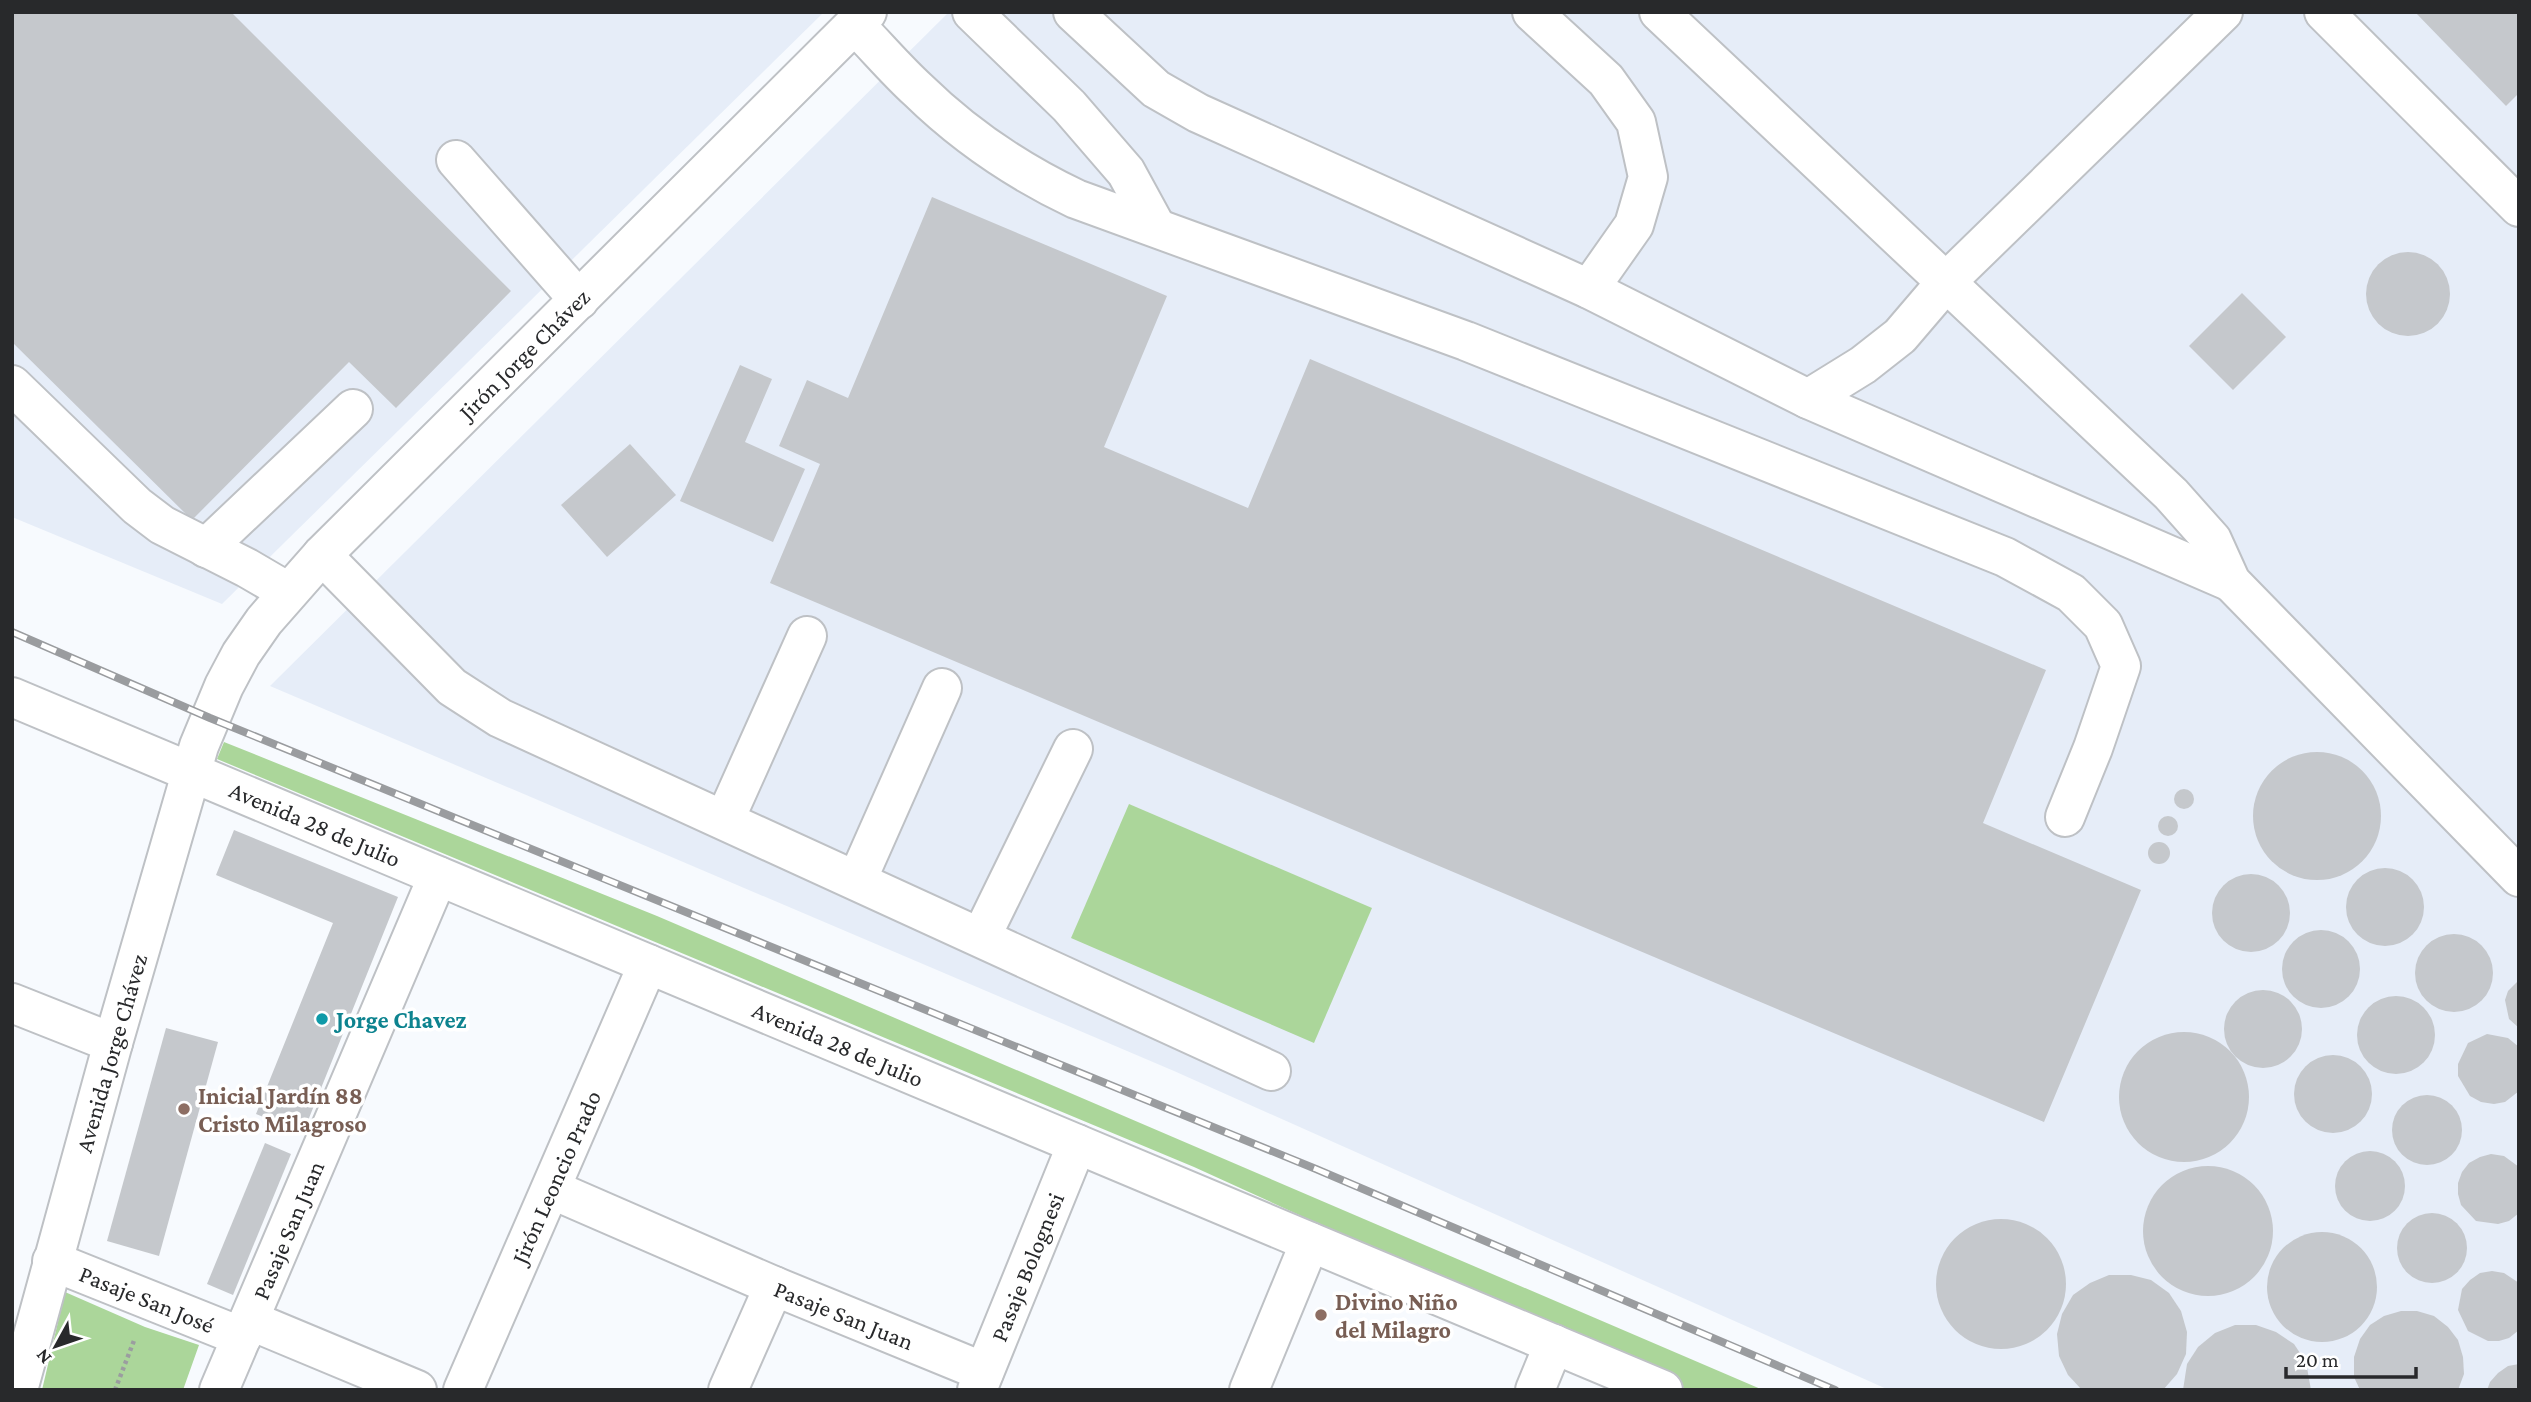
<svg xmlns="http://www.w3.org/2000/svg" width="2531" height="1402" font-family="'Crimson Pro',serif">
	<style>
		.built { fill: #e6edf8 }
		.green { fill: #abd69a }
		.building { fill: #c5c8cc }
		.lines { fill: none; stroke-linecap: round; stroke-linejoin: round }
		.minor-casing { stroke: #bec1c5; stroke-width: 42 }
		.path { stroke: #9b9da0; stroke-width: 4.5; stroke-dasharray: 3.5 3.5; stroke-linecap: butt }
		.minor { stroke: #fff; stroke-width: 38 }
		.rail-casing { stroke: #9a9c9f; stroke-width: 8 }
		.rail { stroke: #fff; stroke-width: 5; stroke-dasharray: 16; stroke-linecap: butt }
		.culture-dot { fill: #0f9aa8; stroke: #fff; stroke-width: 2.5 }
		.education-dot { fill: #8d6e63; stroke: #fff; stroke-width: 2.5 }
		.labels { text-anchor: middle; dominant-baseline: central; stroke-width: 7; stroke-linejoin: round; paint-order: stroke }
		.street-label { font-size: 24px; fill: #28292b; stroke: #fff }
		.culture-label { font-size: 24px; font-weight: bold; fill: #0d838f; stroke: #fff; text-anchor: start }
		.education-label { font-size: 24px; font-weight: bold; fill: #785e54; stroke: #fff; text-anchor: start }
	</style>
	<rect width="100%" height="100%" fill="#f7fafe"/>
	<g class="built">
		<path d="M12 12H824L222 604 12 517Z"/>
		<path d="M949 12H2519V1390H1889L1174 1071 270 686Z"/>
	</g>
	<g class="green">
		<path d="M224 742 657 916 1763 1390H1683L1194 1167 217 759Z"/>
		<path d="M1129 804 1372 908 1314 1043 1071 938Z"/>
		<path d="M65 1292 145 1327 199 1345 183 1390H42Z"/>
	</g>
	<g class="building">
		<path d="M12 12H231L511 291 396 408 349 362 192 520 12 342Z"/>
		<path d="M2415 12H2519V93L2506 106Z"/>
		<path d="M932 197 1167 296 1104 447 1248 508 1310 359 2046 670 1983 823 2141 890 2044 1122 770 583 820 464 779 446 807 380 848 398Z"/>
		<circle cx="2408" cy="294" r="42"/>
		<path d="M2242 293 2286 337 2233 390 2189 346Z"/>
		<path d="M740 365 772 379 745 442 805 469 773 542 680 501Z"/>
		<path d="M630 444 676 495 607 557 561 505Z"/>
		<circle cx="2317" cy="816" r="64"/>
		<circle cx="2184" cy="799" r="10"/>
		<circle cx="2168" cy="826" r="10"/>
		<path d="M234 830 398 897 303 1133 256 1114 333 923 216 875Z"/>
		<circle cx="2159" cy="853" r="11"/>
		<circle cx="2385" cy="907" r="39"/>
		<circle cx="2251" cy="913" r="39"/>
		<circle cx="2321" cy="969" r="39"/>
		<circle cx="2454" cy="973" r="39"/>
		<path d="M2519 980V1028L2509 1019 2505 1000 2508 991Z"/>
		<circle cx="2263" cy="1029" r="39"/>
		<circle cx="2396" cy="1035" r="39"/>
		<path d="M166 1028 218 1042 159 1256 107 1241Z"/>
		<circle cx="2184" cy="1097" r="65"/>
		<path d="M2487 1034 2508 1038 2519 1047V1091L2505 1102 2494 1104 2481 1102 2470 1096 2458 1076V1064L2468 1043Z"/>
		<circle cx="2333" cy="1094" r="39"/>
		<circle cx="2427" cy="1130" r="35"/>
		<path d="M265 1143 291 1154 233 1295 207 1284Z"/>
		<circle cx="2370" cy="1186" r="35"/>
		<path d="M2491 1154 2504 1156 2519 1167V1213L2509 1221 2498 1224 2476 1221 2461 1205 2458 1194V1183L2462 1172 2469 1163 2480 1157Z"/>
		<circle cx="2208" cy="1231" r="65"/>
		<circle cx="2432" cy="1248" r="35"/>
		<circle cx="2001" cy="1284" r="65"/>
		<circle cx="2322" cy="1287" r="55"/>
		<path d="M2492 1271 2504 1273 2519 1283V1330L2509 1338 2499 1341H2488L2468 1331 2458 1310 2462 1289 2470 1280 2480 1273Z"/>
		<path d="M2109 1275H2131L2151 1280 2169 1293 2181 1311 2187 1332 2186 1354 2177 1374 2163 1390H2082L2068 1375 2059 1356 2057 1334 2062 1314 2073 1295 2090 1283Z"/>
		<path d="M2401 1311H2417L2434 1316 2448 1327 2458 1340 2463 1357 2464 1374 2458 1390H2360L2354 1377V1357L2360 1339 2370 1325 2384 1316Z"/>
		<path d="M2235 1325H2256L2276 1332 2294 1344 2306 1362 2311 1390H2183L2187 1364 2198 1347 2215 1333Z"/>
		<path d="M2519 1364V1390H2487L2490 1382 2498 1373 2508 1366Z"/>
	</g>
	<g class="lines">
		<g class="minor-casing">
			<g id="minor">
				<path d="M972 12 1069 106 1126 172 1156 227"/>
				<path d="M1073 12 1156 89 1198 113 1589 289 1808 399 2231 582"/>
				<path d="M1532 12 1606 80 1636 122 1648 177 1634 225 1589 289"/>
				<path d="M1659 12 2171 494 2212 540 2231 582 2519 877"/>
				<path d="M2324 12 2519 207"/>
				<path d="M855 25C876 46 896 70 918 90 963 134 1019 172 1076 199L1466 341 2005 557 2071 593 2103 625 2121 666 2093 748 2065 817"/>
				<path d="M456 160 579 300"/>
				<path d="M12 385 137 506 162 525 247 568 288 592"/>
				<path d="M1808 399 1863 365 1900 336 1947 281 2223 12"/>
				<path d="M206 548 353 409"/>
				<path d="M322 555 452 687 500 718 1271 1071"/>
				<path d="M12 697 1663 1390"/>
				<path d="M725 819 807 636"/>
				<path d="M857 880 942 688"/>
				<path d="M981 937 1073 749"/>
				<path d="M12 1003 113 1043"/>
				<path d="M551 1189 774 1286 984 1372"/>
				<path d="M52 1261 242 1337"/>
				<path d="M249 1320 417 1390"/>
				<path d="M18 1390 113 1043 199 746 224 686 241 654 264 621 322 555 867 12"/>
				<path d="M219 1390 438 876"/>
				<path d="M463 1390 648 964"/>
				<path d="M728 1390 774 1286"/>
				<path d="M977 1390 1077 1144"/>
				<path d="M1249 1390 1310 1242"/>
				<path d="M1535 1390 1554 1344"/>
			</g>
		</g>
		<path class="path" d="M115 1390 135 1338"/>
		<use href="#minor" class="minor"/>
		<g class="rail-casing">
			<path id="rail" d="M12 632 210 718 1316 1169 1835 1390"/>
		</g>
		<use href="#rail" class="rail"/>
	</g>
	<circle class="culture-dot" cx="322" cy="1019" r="7"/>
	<g class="education-dot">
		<circle cx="184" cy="1109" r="7"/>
		<circle cx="1321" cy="1315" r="7"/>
	</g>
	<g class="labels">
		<g class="street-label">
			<text transform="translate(524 354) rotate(-45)">Jirón Jorge Chávez</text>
			<text transform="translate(315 824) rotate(23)">Avenida 28 de Julio</text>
			<text transform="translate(838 1044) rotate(23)">Avenida 28 de Julio</text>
			<text transform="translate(111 1053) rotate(-74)">Avenida Jorge Chávez</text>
			<text transform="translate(556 1177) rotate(-66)">Jirón Leoncio Prado</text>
			<text transform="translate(288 1230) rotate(-67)">Pasaje San Juan</text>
			<text transform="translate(1027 1267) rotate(-68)">Pasaje Bolognesi</text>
			<text transform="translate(147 1299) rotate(22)">Pasaje San José</text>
			<text transform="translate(844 1315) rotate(22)">Pasaje San Juan</text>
		</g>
		<g class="culture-label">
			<text x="336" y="1019">Jorge Chavez</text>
		</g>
		<g class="education-label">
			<text x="198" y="1095">Inicial Jardín 88<tspan x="198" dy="28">Cristo Milagroso</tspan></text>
			<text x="1335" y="1301">Divino Niño<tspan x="1335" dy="28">del Milagro</tspan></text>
		</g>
	</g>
	<rect width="2531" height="1402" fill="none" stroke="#28292b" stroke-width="28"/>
	<g transform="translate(56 1346) rotate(230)" stroke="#ffffff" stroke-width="5" paint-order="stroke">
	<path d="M0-5L12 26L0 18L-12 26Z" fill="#28292b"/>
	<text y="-10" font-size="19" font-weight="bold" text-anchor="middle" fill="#28292b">N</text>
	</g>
	<path d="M2286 1367v10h130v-10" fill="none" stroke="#28292b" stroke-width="3.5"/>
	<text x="2296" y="1367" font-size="21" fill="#28292b" stroke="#ffffff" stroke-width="5" paint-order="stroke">20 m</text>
</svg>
